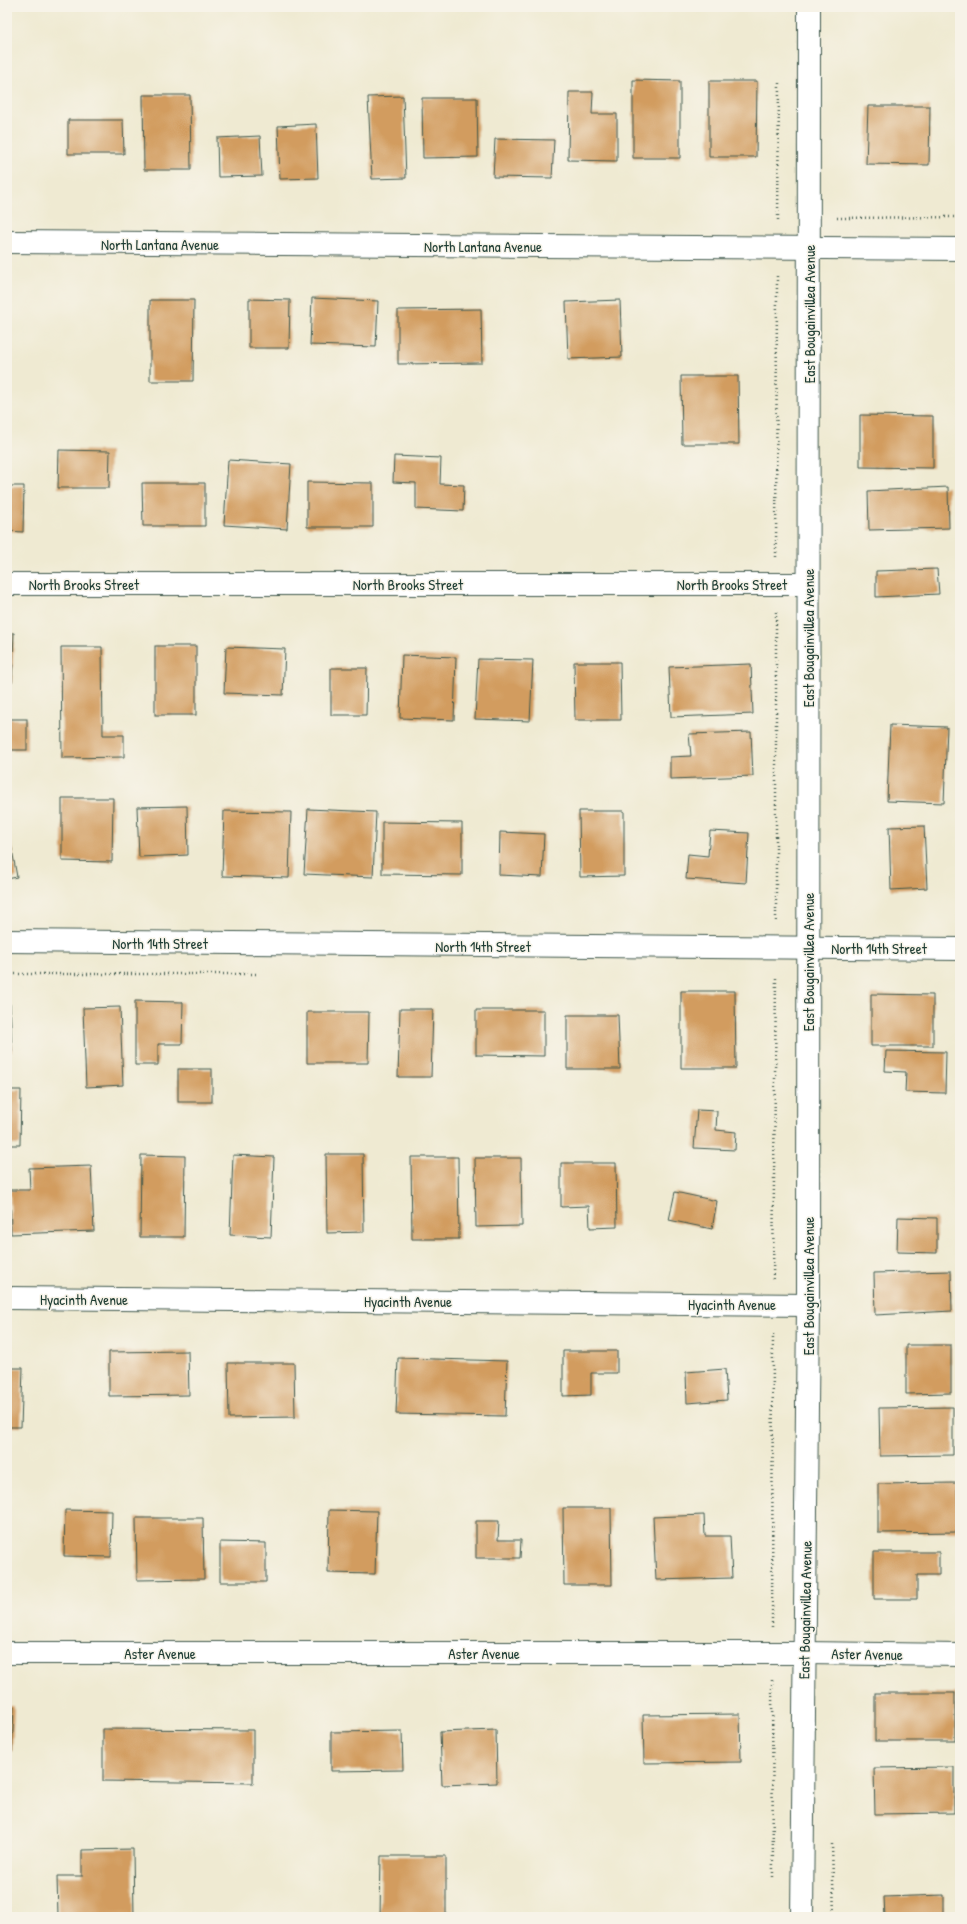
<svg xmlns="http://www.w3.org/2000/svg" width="967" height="1924" font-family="'Patrick Hand',sans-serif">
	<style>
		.building { fill: #d29c5f }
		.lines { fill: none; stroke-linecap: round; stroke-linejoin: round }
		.minor-casing { stroke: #3e574c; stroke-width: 24 }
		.path { stroke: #3e574c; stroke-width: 2.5; stroke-dasharray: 1 3; stroke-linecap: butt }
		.minor { stroke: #fff; stroke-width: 22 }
		.labels { text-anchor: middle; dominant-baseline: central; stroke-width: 3; stroke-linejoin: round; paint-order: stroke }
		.street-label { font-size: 15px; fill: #1f3d34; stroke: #f7f3e8 }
	</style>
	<rect width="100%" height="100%" fill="#f7f3e8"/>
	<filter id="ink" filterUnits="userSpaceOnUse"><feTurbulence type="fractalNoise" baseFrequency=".025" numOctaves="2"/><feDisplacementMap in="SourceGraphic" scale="8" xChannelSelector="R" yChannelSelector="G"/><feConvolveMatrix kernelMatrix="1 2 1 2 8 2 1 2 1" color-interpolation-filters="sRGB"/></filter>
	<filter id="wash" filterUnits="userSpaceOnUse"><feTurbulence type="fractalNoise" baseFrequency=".012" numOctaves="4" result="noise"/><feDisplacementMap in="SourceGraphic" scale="16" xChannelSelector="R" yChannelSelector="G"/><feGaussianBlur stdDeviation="0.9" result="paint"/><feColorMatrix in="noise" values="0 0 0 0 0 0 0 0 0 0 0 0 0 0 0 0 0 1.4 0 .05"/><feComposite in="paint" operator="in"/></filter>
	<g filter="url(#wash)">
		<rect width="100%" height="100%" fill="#efead2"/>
		<g id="blocks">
			<g class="building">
				<path d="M633 80 680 81V158H633Z"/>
				<path d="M709 81H757L756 157H709Z"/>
				<path d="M569 92H593L592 114H617V161L568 160Z"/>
				<path d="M143 95H190L191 170H144Z"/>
				<path d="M403 96 406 178 372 179 368 97Z"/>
				<path d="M422 98H477L478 157 423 158Z"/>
				<path d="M868 106H930L929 165 866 164Z"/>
				<path d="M68 120H123L124 154H68Z"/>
				<path d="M316 124 318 178 280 179 278 126Z"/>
				<path d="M260 136 262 176 218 177 217 138Z"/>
				<path d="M495 139 554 140 552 178 493 177Z"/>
				<path d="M312 298 378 301 376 347 310 345Z"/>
				<path d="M249 299 290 300 289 348H249Z"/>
				<path d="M150 300H194L193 381H150Z"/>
				<path d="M620 300 622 357 568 359 566 302Z"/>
				<path d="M481 309 482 363 398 364V310Z"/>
				<path d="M681 376H738L739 444H682Z"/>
				<path d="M860 415 933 416V468L860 467Z"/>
				<path d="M59 450 110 451 109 488H58Z"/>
				<path d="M394 456 441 458 440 484 464 485 463 511 416 509V483L393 482Z"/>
				<path d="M228 460 291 464 287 529 224 525Z"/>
				<path d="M307 482 373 483V527H307Z"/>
				<path d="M142 483H205V526H143Z"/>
				<path d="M7 486H24L23 532 7 531Z"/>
				<path d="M948 487 949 528 869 530 868 491Z"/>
				<path d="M937 569 939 594 876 597V571Z"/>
				<path d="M7 633H14L12 683H7Z"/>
				<rect x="155" y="646" width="41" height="69"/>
				<path d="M61 647H102L103 735H124V757L62 758Z"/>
				<path d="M226 647 285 649 283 695 224 693Z"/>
				<path d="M402 655 456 657 454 720 400 718Z"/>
				<path d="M478 659 533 660 530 721 475 719Z"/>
				<path d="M574 662H620L621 720H575Z"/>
				<path d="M751 664 753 714 671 717 669 667Z"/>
				<path d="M331 668H367L366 715H331Z"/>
				<rect x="7" y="719" width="20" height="31"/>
				<path d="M890 725 947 727 944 803 887 801Z"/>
				<path d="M751 732 753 776 670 779V757L691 756 689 734Z"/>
				<path d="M62 798H113L112 862 62 861Z"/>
				<path d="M187 806 188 855 139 857 137 807Z"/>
				<path d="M308 809 376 812 373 877 304 874Z"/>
				<path d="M224 811 291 812 289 878 222 876Z"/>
				<path d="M579 811H624V876L580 877Z"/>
				<path d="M382 822 462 823V875L382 874Z"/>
				<path d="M924 826 927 888 891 890 889 827Z"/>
				<path d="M710 831 749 833 746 883 686 879 688 854 708 856Z"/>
				<path d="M500 832 544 834 542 877 499 875Z"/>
				<path d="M11 844 17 877 7 879V845Z"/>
				<path d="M681 991H735L736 1068H681Z"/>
				<path d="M871 994 933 995V1046H871Z"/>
				<path d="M135 1001 183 1002 182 1044H158V1065H135Z"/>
				<path d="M7 1004H10L12 1052H7Z"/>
				<path d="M120 1007 123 1085 86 1087 83 1008Z"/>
				<path d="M400 1009H433L431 1077H398Z"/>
				<path d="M476 1010H544V1056L476 1055Z"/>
				<path d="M307 1012H369L368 1063H307Z"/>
				<path d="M567 1015H618L620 1069H567Z"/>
				<path d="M886 1051 946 1052 945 1093 905 1092 906 1072 885 1071Z"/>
				<rect x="178" y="1069" width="34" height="33"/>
				<path d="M7 1090H21L20 1145H7Z"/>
				<path d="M697 1110 717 1111 716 1130 736 1132 735 1150 694 1148Z"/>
				<path d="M326 1154H363L364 1232 327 1233Z"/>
				<path d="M141 1155 185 1156 184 1237H140Z"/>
				<path d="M233 1155 274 1157 271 1237 230 1235Z"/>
				<path d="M411 1157H458L459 1239H412Z"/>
				<path d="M475 1158H521L522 1226 476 1227Z"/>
				<path d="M561 1163H616L617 1227 590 1228 589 1206 561 1207Z"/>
				<path d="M91 1166 94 1231 11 1234 10 1190H30L29 1168Z"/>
				<path d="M675 1192 717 1201 712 1229 669 1220Z"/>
				<path d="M898 1217 937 1218V1253L897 1252Z"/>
				<path d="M951 1271 952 1311 875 1315 874 1273Z"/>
				<path d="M906 1345H951V1393L906 1394Z"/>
				<path d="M188 1351 189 1395 109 1396V1352Z"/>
				<path d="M563 1351H617V1373H591V1395L563 1396Z"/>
				<path d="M398 1358 507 1361 505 1416 396 1414Z"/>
				<path d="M228 1363H294L295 1417 229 1418Z"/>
				<path d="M7 1368H23L21 1427H7Z"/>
				<path d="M725 1369 727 1400 687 1403 686 1372Z"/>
				<path d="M953 1407V1455L880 1456 879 1408Z"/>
				<path d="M957 1483 958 1532 878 1533V1484Z"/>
				<path d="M563 1508H611L612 1585H564Z"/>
				<path d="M65 1510 112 1511 111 1557 64 1556Z"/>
				<path d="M329 1510 377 1511 375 1574 328 1573Z"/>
				<path d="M704 1515 705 1536H730L732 1578 656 1580 653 1517Z"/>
				<path d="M136 1518H203L204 1579 137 1580Z"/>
				<path d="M476 1521H499L498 1540H521L520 1558H476Z"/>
				<path d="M7 1541 10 1583 7 1584Z"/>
				<path d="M220 1542 266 1543V1582H220Z"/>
				<path d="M874 1552H939V1575H917V1599H874Z"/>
				<rect x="875" y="1693" width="80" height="48"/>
				<path d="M7 1706H14L12 1752H7Z"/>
				<path d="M740 1714 741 1762 644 1763 643 1715Z"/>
				<path d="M103 1729 253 1730V1783L103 1781Z"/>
				<path d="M496 1730 497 1783 442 1785 440 1732Z"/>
				<path d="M402 1731 403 1770 331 1771V1732Z"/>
				<path d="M954 1767V1813L875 1814 874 1768Z"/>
				<path d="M133 1849 134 1917H58L57 1876H82V1850Z"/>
				<path d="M381 1856H446V1917H380Z"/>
				<path d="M944 1895V1917H885L884 1897Z"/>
			</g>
		</g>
	</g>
	<g filter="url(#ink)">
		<use href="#blocks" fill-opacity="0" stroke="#3e574c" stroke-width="1"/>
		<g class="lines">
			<g class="minor-casing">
				<g id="minor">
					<path d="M7 242 960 249"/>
					<path d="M7 584H808"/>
					<path d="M7 941 960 949"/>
					<path d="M7 1298 808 1305"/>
					<path d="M7 1653H804L960 1655"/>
					<path d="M802 1917 808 1305 809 7"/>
				</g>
			</g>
			<g class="path">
				<path d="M837 218 960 217"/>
				<path d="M778 220 779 83"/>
				<path d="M776 557 777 276"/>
				<path d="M776 612V921"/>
				<path d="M7 974H259"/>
				<path d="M773 1279 776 976"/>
				<path d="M772 1627 773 1332"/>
				<path d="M772 1680 773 1877"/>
				<path d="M832 1844 834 1917"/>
			</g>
			<use href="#minor" class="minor"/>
		</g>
	</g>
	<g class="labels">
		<g class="street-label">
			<text x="160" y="244">North Lantana Avenue</text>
			<text x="483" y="246">North Lantana Avenue</text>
			<text transform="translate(809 314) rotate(-90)">East Bougainvillea Avenue</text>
			<text x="84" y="584">North Brooks Street</text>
			<text x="408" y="584">North Brooks Street</text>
			<text x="732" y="584">North Brooks Street</text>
			<text transform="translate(808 638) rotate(-90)">East Bougainvillea Avenue</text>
			<text x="160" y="943">North 14th Street</text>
			<text x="483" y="946">North 14th Street</text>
			<text x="879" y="948">North 14th Street</text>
			<text transform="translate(808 962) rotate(-90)">East Bougainvillea Avenue</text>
			<text transform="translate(808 1286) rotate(-90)">East Bougainvillea Avenue</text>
			<text x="84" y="1299">Hyacinth Avenue</text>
			<text x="408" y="1301">Hyacinth Avenue</text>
			<text x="732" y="1304">Hyacinth Avenue</text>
			<text transform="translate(805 1610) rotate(-89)">East Bougainvillea Avenue</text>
			<text x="160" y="1653">Aster Avenue</text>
			<text x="484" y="1653">Aster Avenue</text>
			<text transform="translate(867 1654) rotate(1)">Aster Avenue</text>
		</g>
	</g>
	<rect width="967" height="1924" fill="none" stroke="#f7f3e8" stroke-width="24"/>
</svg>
